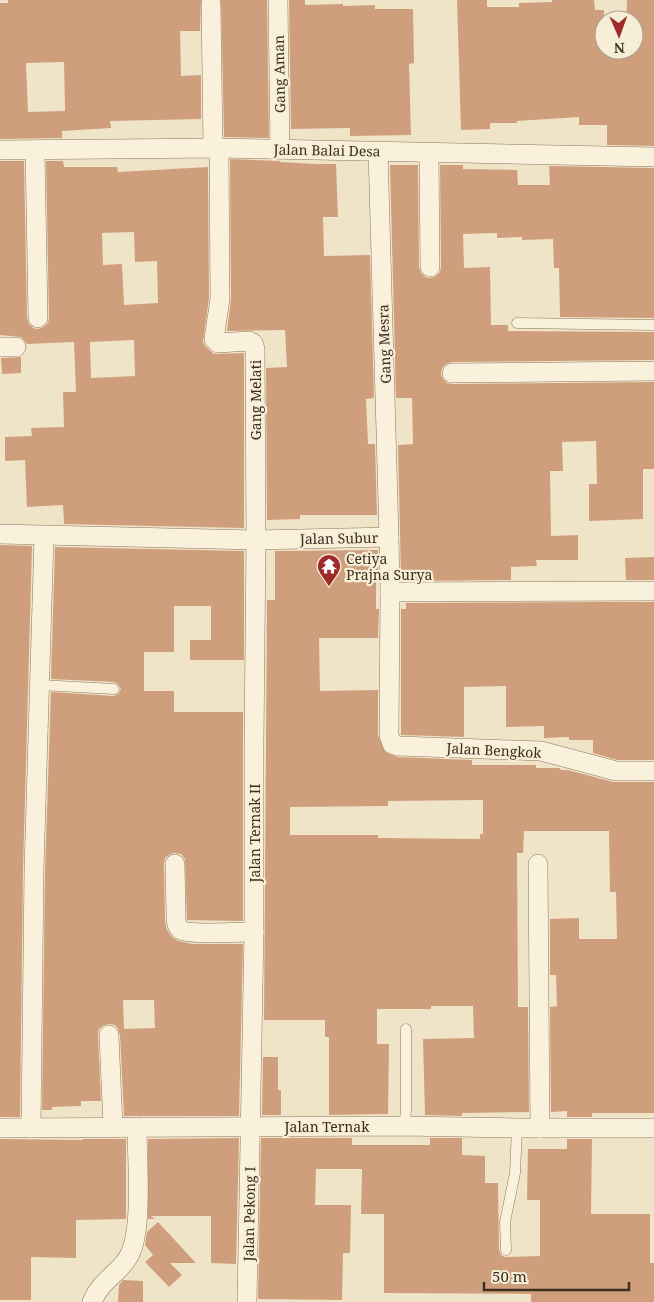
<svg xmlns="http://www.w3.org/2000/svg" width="654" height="1302" font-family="'Noto Serif',serif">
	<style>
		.building { fill: #cf9f7d; fill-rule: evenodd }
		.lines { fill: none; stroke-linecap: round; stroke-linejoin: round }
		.lane-casing { stroke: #8d765c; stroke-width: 11 }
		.street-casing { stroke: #8d765c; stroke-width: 20 }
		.lane { stroke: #faf1dc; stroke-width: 10 }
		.street { stroke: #faf1dc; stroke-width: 19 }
		.labels { text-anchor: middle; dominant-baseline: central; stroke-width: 4.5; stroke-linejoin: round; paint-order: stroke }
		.street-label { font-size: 14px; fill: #3d2e20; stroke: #f7eed8 }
		.poi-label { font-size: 14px; fill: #3d2e20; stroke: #f7eed8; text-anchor: start }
	</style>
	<rect width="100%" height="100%" fill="#f0e4c8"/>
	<g class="building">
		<path d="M8 0H201L200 31H180L181 76 201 75V119L110 121 111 128 62 131V138L0 139V3H8ZM64 62 65 111 28 112 26 63Z"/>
		<path d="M221 0H267L269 138 224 137Z"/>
		<path d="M289 0H305V5L343 4V6L375 5V9H413L414 63 409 64 411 135 350 136V128L291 129Z"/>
		<path d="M457 0H487V7H519V3L552 2V0H594L595 10H604V50H634V20H626L627 0H654V146L607 145V125H579V117L517 121V123H490V129L461 130Z"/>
		<path d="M230 159 280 161V162L317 164H336L338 217H323L324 256 370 255 374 398 366 399 368 444H375L377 515H300V519L267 520 266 368 287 367 285 330 227 331 231 299Z"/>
		<path d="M0 161H24L27 318 29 324 33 328 38 329 44 327 48 323 49 318 46 161H63L64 167H117L118 172 208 167 209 298 203 342 206 347 214 354 244 353V528L64 524 63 505 27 507 25 460 5 461V437L32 436 31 428 64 427 63 392H76L74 342 27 344 21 337 0 335ZM134 232 135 262 157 261 158 303 124 305 122 264 103 265 102 233ZM134 340 135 376 91 378 90 342Z"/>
		<path d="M390 165H418L419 267 421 273 425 277 430 278 436 276 440 272 441 267 440 165H463V169L517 170 518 185H550L549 166 654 168V318L560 317 559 268H554L553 239 522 240V237L497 238V233L463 234 464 268 490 267 491 325H508V331L654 332V360L452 362 446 364 442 368 441 374 443 379 447 383 452 384 654 382V469H643V519L589 521V484H597L596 441 562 442 563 471H550L551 536 578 535V560H536L537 566 511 567V580L405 581V576H401L398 445 413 444 412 398H396Z"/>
		<path d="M21 357V373L2 374 1 358Z"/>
		<path d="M0 545 32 546 23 870 20 1117H0Z"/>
		<path d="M55 547 244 551V660H190V640H211V606H174V652H144V691H174V712H243V921L187 920 185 859 181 854 174 853 169 855 165 858 164 864 165 922 167 930 172 937 178 941 193 944H243L239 1116H124L120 1035 118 1029 115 1025 109 1024 103 1026 99 1029 98 1035 101 1101H81V1106L52 1107V1110H42L45 870 51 692 114 696 119 693 121 689 118 684 114 682 51 679ZM123 1000H154L155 1028 124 1029Z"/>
		<path d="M378 550V576H376V609H379L378 638H319L320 691 378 690V735L385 752 398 757 472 760V765H536V768H559L561 770H568L613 782H654V1113H592V1117H567V1111L551 1112 550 1007 557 1006 556 975H550V919L579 918V939H617L616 892H610L609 831H524L523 853H517L518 1007H528L529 1112 462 1113V1116L425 1115 423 1039 474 1038 473 1006H431V1009H377V1044H389L388 1114 329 1115V1037H325V1020H264L267 600H275V551ZM483 800V834H480V839L378 838V835H290V807L388 806V801Z"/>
		<path d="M654 557V580H626L625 558Z"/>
		<path d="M604 602H654V760H617L593 753V740H569V737L544 738V726L506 727V686L464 687V737L401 735V609H406V603Z"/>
		<path d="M263 1057H278V1090H281V1115H262Z"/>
		<path d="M239 1138 236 1264 211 1263V1216H151L155 1219H148V1139Z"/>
		<path d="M261 1138H352V1145H430V1138H462V1155L485 1156V1183H498L499 1250 502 1256 506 1257 540 1256V1200H527L528 1149H567V1139H592L591 1214H650V1263H654V1302H531V1294L384 1293V1214H361L362 1169H316L315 1205H351L350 1253H343L342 1300 258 1299Z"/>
		<path d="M0 1139 83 1140V1139H126V1219L76 1220V1258L31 1257V1300H0Z"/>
		<path d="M158 1222 196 1263H170L182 1275 169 1287 145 1262 153 1255 145 1245 147 1232Z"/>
		<path d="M123 1280 143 1281V1302H118L119 1285Z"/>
	</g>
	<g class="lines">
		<g class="lane-casing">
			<g id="lane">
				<path d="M517 323 654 325"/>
				<path d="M40 685 114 689"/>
				<path d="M404 1126 406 1111V1029"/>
				<path d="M506 1250 505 1222 515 1173 517 1128"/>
			</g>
		</g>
		<g class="street-casing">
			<g id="street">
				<path d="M278 0 280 149"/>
				<path d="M211 4 213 148"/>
				<path d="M219 148 220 299 214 339 218 343 249 341 253 343 255 349 256 540 254 741V932L247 1302"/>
				<path d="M0 150 219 148 654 157"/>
				<path d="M35 150 38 318"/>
				<path d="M378 151 389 537"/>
				<path d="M429 153 430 267"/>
				<path d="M0 347H16"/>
				<path d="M452 373 654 371"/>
				<path d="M0 534 256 540 389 537 390 592 654 591"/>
				<path d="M390 592 389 735 392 744 399 746 541 751 616 771H654"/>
				<path d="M175 864 176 915C176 921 176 926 181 930 190 935 242 932 254 932"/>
				<path d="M538 864 540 1128"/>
				<path d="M109 1035 113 1127"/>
				<path d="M0 1128 404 1126 517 1128H654"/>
				<path d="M31 1128 34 870 44 536"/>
				<path d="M92 1302C101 1279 121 1273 130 1254 143 1227 137 1159 137 1127"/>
			</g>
		</g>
		<use href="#lane" class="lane"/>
		<use href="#street" class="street"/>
	</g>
	<defs>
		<g id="temple-pin" transform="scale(1.25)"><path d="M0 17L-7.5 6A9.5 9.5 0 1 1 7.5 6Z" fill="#9e2a2b" stroke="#f7eed8"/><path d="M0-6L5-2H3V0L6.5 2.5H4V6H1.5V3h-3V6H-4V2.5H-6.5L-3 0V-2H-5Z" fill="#fff"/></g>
	</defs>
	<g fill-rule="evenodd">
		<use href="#temple-pin" x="329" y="566"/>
	</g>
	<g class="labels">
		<g class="street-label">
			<text transform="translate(279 74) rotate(-91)">Gang Aman</text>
			<text transform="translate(327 150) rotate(1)">Jalan Balai Desa</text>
			<text transform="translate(384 344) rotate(-92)">Gang Mesra</text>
			<text transform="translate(255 400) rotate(-90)">Gang Melati</text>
			<text transform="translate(339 538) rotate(-1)">Jalan Subur</text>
			<text transform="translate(494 750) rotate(3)">Jalan Bengkok</text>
			<text transform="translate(254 833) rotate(-90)">Jalan Ternak II</text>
			<text x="327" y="1126">Jalan Ternak</text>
			<text transform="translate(249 1214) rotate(-89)">Jalan Pekong I</text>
		</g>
		<g class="poi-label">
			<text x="346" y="558">Cetiya<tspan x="346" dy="16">Prajna Surya</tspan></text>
		</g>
	</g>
	<g transform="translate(619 35) rotate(178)"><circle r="24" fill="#f7eed8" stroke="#ada18e"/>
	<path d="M0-4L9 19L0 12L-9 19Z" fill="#9e2a2b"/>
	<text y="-8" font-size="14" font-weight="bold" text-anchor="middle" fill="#3d2e20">N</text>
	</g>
	<path d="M484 1282v8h145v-8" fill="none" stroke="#3d2e20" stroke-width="2.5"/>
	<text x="492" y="1282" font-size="15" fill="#3d2e20" stroke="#f7eed8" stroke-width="4" paint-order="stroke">50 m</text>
</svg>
